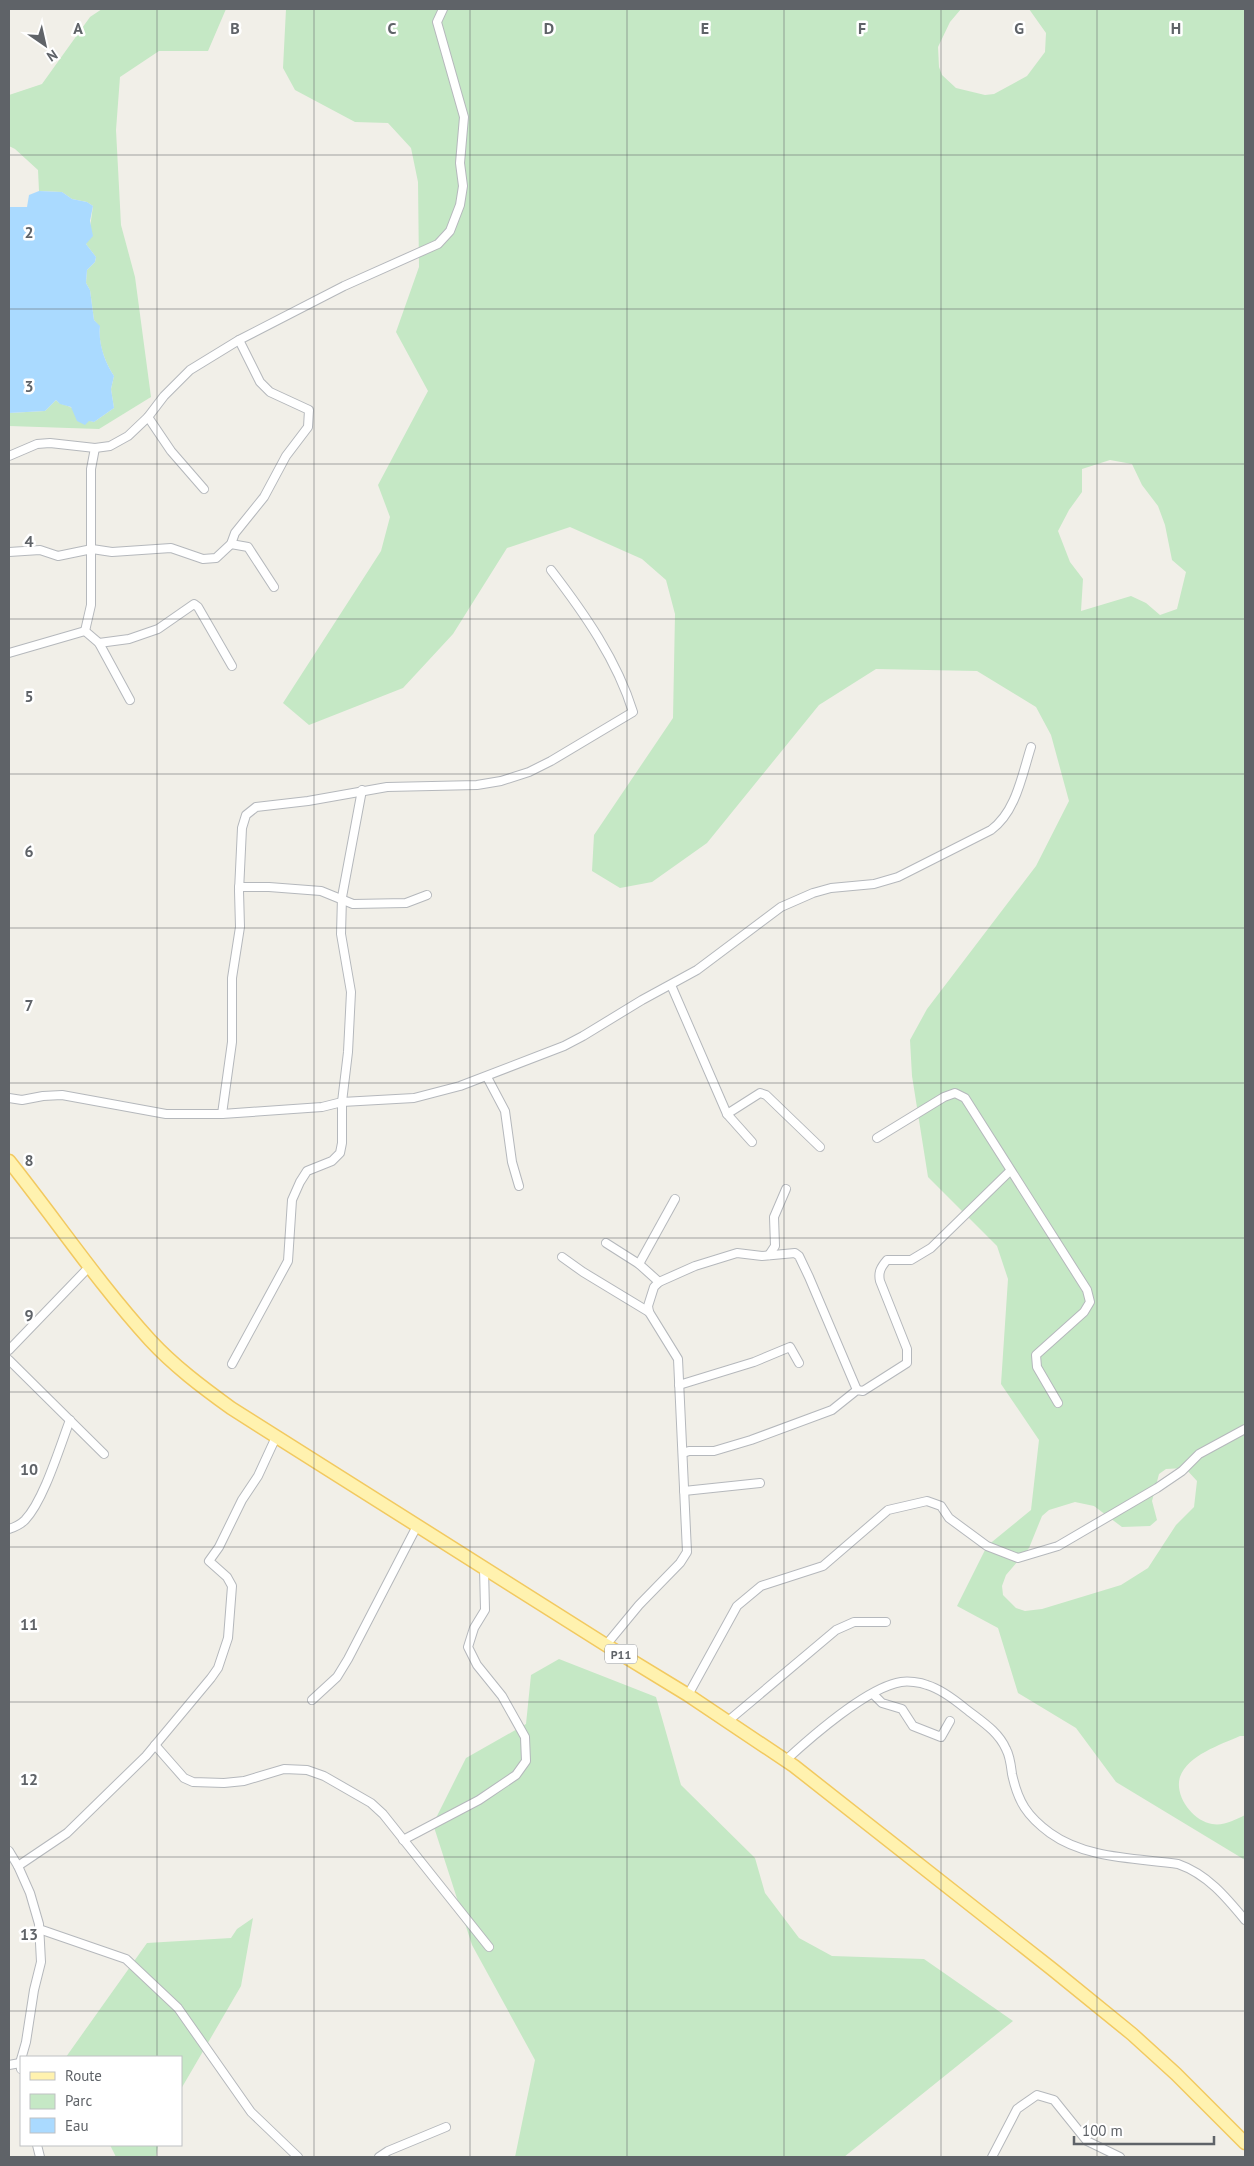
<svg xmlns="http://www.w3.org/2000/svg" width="1254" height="2166" font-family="'PT Sans',sans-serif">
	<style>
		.green { fill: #c5e8c5; fill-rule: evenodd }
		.water { fill: #aadaff }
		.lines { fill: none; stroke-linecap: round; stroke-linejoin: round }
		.minor-casing { stroke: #b5b8bc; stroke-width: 10 }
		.primary-casing { stroke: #f2c960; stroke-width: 15 }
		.minor { stroke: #fff; stroke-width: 8 }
		.primary { stroke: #fff2af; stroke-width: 12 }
		.grid { fill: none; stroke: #5f6368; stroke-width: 1; stroke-opacity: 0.55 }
		.labels { text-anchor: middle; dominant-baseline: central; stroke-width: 5; stroke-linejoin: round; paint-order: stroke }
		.shield { fill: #fff; stroke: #8f9295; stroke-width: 1 }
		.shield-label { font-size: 12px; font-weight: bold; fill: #5f6368 }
		.grid-label { font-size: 16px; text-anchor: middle; font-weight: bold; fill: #5f6368; stroke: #fff; stroke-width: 5; stroke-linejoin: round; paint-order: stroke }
	</style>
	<rect width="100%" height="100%" fill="#f1efe8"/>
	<g class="green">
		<path d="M102 9H226L208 51H159L120 77 116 130 121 225 135 277 151 397 99 429 9 426V413L45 411 56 400C60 405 64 404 70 407 79 411 84 420 94 422L114 408 111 389 114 376C105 362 98 344 100 327L94 320 90 290 86 283 87 270 95 262 96 257 86 244C90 231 91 220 93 206L87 202 72 199 62 192 39 191 38 170 15 149 9 146V95L42 84 90 17Z"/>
		<path d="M286 9H961L950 22 938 47 939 67 942 75 956 88 985 95 994 94 1027 76 1045 52 1046 33 1029 9H1245V1736H1240C1220 1745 1188 1755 1180 1777 1174 1796 1193 1821 1212 1824 1224 1826 1235 1820 1245 1815V1860L1116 1782 1076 1728 1018 1693 998 1628 957 1606 987 1546 1031 1510 1039 1440 1001 1384 1008 1279 997 1246 928 1177 912 1076 910 1040 927 1009 1036 866 1069 801 1051 735 1036 707 977 671 876 669 819 705 707 843 652 882 620 888 592 871 594 835 673 718 675 614 666 580 642 559 570 527 507 548 453 634 403 688 309 725 283 703 381 551 390 517 378 485 428 391 396 332 419 267 418 182 411 148 388 123 355 122 295 90 283 68ZM1110 460 1132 464 1142 485 1158 506 1165 525 1172 560 1186 572 1177 609 1160 615 1146 603 1131 596 1081 611 1083 579 1070 562 1058 531 1069 510 1082 492V469ZM1185 1468 1197 1481 1194 1507 1176 1525 1148 1568 1121 1585 1042 1609 1025 1611 1016 1608 1003 1595 1002 1586 1006 1575 1029 1548 1042 1516 1049 1510 1075 1502 1094 1506 1122 1527 1150 1526 1157 1520 1152 1501 1159 1474 1166 1469Z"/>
		<path d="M559 1659 656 1697 681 1785 755 1858 765 1893 799 1938 832 1956 924 1959 1013 2021 844 2157H515L535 2060 472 1945 433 1824 466 1758 526 1724 531 1675Z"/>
		<path d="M253 1918 241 1986 181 2089V2057H66L147 1943 231 1938 237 1929Z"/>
		<path d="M110 2145H158L156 2157H116Z"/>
	</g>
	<path class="water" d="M39 191 62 192 72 199 87 202 93 206 90 221 93 236 86 244 96 257 95 262 87 270 86 283 90 290 94 320 100 326C98 344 105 362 114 376L111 389 114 408 94 422 89 421 85 425 77 421 71 407 60 404 56 400 45 411 9 413V207H27L29 195Z"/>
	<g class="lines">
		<g class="minor-casing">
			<g id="minor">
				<path d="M148 417 171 451 204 489"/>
				<path d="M9 456 37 444 50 443 95 448 110 446 128 436 148 417 164 396 190 370 239 340 344 286 438 244 450 231 460 205 463 186 460 163 464 117 437 22 443 9"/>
				<path d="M231 544 248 547 274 587"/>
				<path d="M9 552 40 550 58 556 92 549 112 552 171 548 203 559 216 558 231 544 235 533 264 497 286 456 308 427 309 410 270 392 260 382 239 340"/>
				<path d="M85 631 91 605V469L95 448"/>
				<path d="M85 631 99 643 130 700"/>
				<path d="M99 643 129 639 158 629 194 604 198 607 232 666"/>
				<path d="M9 653 85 631"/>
				<path d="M239 887H269L321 891 353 904 406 903 427 895"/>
				<path d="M671 985 727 1114 752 1142"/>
				<path d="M487 1077 505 1111 512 1162 519 1186"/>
				<path d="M9 1098 22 1100 43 1096 62 1095 166 1114H222L322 1107 342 1102 414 1098 460 1086 564 1046 583 1036 642 1000 697 970 781 907 813 893 831 888 874 884 898 877 991 830C1016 812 1022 775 1031 747"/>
				<path d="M222 1114 232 1042V978L240 927 239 891 242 828 246 815 256 807 308 801 387 787 477 785 501 781 529 772 551 761 633 712C617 660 584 613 551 570"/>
				<path d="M727 1114 760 1093 766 1095 820 1147"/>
				<path d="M877 1138 944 1097 955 1093 965 1098 1087 1290 1090 1302 1084 1312 1036 1355 1037 1367 1058 1403"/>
				<path d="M606 1243 639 1264 659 1282"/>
				<path d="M769 1255 775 1246 774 1217 786 1189"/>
				<path d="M562 1257 583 1272 649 1312"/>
				<path d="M639 1264 675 1199"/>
				<path d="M9 1350 90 1266"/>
				<path d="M9 1360 104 1454"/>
				<path d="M232 1364 288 1261 292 1200 300 1182 307 1171 332 1161 340 1153 342 1143V1102L348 1052 351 992 341 934 342 897 362 790"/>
				<path d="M679 1385 754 1362 790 1347 799 1363"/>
				<path d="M683 1453 689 1451H714L751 1440 832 1410 857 1390 863 1391 907 1363V1349L880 1281C878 1272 881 1267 887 1260H911L931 1248 1010 1171"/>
				<path d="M684 1491 760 1483"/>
				<path d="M9 1529C15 1527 21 1524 25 1520 44 1500 60 1446 70 1420"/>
				<path d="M606 1645 639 1605 680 1563 687 1552 678 1359 649 1312 648 1306 654 1287 659 1282 695 1266 737 1253 762 1256 795 1253 799 1256 809 1277 857 1390"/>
				<path d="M873 1694 882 1703 902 1709 913 1726 941 1737 950 1721"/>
				<path d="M688 1695 737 1606 761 1586 823 1566 888 1510 927 1501 941 1506 949 1518 987 1546 1018 1558 1058 1546 1157 1488 1182 1471 1199 1454 1245 1429"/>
				<path d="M312 1700 337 1677 348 1659 417 1526"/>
				<path d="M728 1721 836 1630 854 1622H886"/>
				<path d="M155 1745 184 1778 193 1782 224 1783 244 1781 284 1769 307 1770 324 1776 371 1803 383 1814 489 1947"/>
				<path d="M786 1760C810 1738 868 1687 901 1682 908 1681 920 1682 927 1685 941 1689 955 1700 966 1709 981 1721 998 1731 1006 1749 1010 1756 1011 1766 1012 1774 1018 1802 1027 1816 1050 1833 1086 1859 1136 1858 1178 1864 1207 1874 1226 1897 1245 1920"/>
				<path d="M403 1840 479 1800 516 1775 526 1761 525 1737 502 1696 477 1665 468 1647 474 1628 485 1610 484 1568"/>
				<path d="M9 1851 18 1866 30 1893 39 1924 41 1962 34 1990 26 2042 20 2063"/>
				<path d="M18 1866 67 1833 146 1756 211 1678 218 1668 228 1638 232 1586 227 1577 209 1561 219 1547 242 1500 258 1476 276 1437"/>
				<path d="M39 1929 126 1959 178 2008 251 2112 298 2157"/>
				<path d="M9 2065 20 2063 21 2069"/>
				<path d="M37 2145 40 2157"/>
				<path d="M379 2157 388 2151 446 2127"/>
				<path d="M992 2157 1017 2109 1037 2095 1054 2100 1087 2141 1120 2157"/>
			</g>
		</g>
		<g class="primary-casing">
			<path id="primary" d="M9 1161C56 1220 99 1284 150 1340 174 1366 202 1387 231 1408L606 1645 688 1695 794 1766 1052 1969 1132 2034 1176 2074 1245 2143"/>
		</g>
		<use href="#minor" class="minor"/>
		<use href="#primary" class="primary"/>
	</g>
	<path class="grid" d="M157 9V2057M314 9V2157M470 9V2157M627 9V2157M784 9V2157M941 9V2157M1097 9V2157M9 155H1245M9 309H1245M9 464H1245M9 619H1245M9 774H1245M9 928H1245M9 1083H1245M9 1238H1245M9 1392H1245M9 1547H1245M9 1702H1245M9 1857H1245M9 2011H1245M157 2145V2157"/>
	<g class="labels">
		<rect class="shield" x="605" y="1644.5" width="32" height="19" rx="4"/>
		<g class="shield-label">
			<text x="621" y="1654">P11</text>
		</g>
	</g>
	<g class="grid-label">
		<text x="78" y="34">A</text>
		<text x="235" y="34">B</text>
		<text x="392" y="34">C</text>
		<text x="549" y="34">D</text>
		<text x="705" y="34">E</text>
		<text x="862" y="34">F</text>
		<text x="1019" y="34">G</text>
		<text x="1176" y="34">H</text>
		<text x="29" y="238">2</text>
		<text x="29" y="392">3</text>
		<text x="29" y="547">4</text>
		<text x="29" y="702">5</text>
		<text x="29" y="857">6</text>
		<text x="29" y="1011">7</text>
		<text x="29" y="1166">8</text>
		<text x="29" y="1321">9</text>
		<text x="29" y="1475">10</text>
		<text x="29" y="1630">11</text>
		<text x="29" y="1785">12</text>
		<text x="29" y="1940">13</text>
	</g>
	<rect width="1254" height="2166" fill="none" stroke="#5f6368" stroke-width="20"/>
	<rect x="20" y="2056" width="162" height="90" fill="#ffffff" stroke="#bfc1c3"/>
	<rect x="30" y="2072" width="25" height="8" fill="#fff2af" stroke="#bfc1c3"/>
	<text x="65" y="2081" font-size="15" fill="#5f6368">Route</text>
	<rect x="30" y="2094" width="25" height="15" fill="#c5e8c5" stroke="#bfc1c3"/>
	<text x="65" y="2106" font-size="15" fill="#5f6368">Parc</text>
	<rect x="30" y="2118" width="25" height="15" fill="#aadaff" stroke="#bfc1c3"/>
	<text x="65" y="2131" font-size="15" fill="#5f6368">Eau</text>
	<g transform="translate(45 45) rotate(146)" stroke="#ffffff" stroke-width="4" paint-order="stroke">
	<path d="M0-4L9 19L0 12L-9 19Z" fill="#5f6368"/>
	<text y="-8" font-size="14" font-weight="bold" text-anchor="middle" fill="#5f6368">N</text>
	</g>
	<path d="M1074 2136v8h140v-8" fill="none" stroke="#5f6368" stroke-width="2.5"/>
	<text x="1082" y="2136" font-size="15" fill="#5f6368" stroke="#ffffff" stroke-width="4" paint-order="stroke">100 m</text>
</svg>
